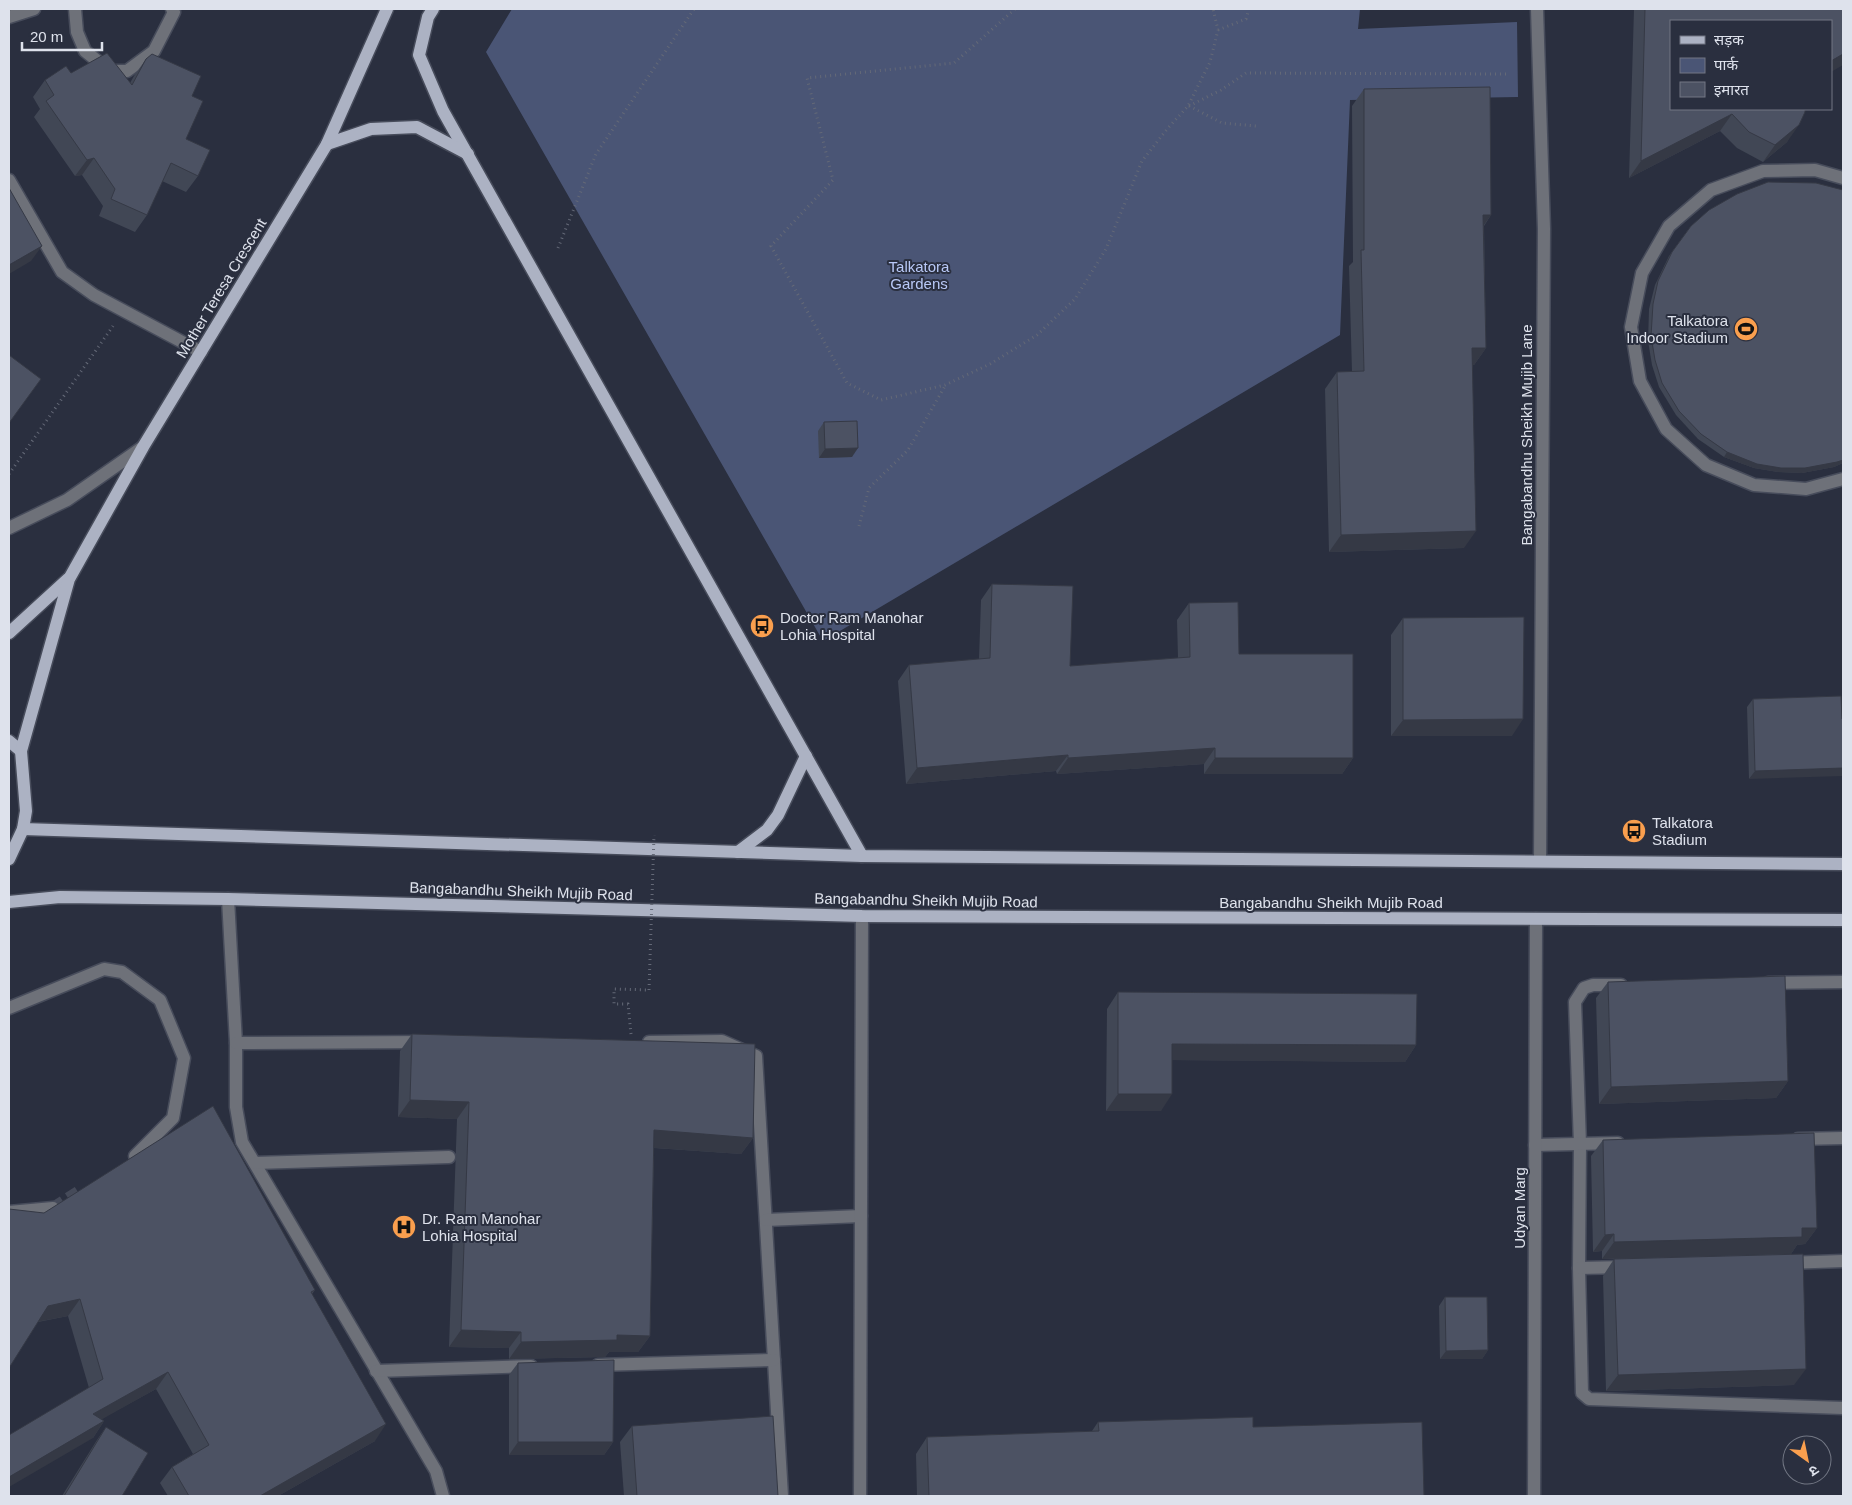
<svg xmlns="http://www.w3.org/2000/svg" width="1852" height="1505" font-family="Arial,'Noto Sans Devanagari',sans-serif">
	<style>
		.green { fill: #4a5575 }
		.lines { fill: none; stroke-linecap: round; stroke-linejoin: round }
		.minor-tunnel { stroke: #454a59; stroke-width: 12; stroke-dasharray: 12 6; stroke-linecap: butt }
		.minor-casing { stroke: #474c5b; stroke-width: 15 }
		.major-casing { stroke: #474c5b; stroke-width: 15 }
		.path { stroke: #646977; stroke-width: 3; stroke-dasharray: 1 4; stroke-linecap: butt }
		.minor { stroke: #6e7179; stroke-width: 12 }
		.major { stroke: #acb2c3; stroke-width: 12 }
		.path-bridge { stroke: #646977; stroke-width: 3; stroke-dasharray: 1 4; stroke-linecap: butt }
		.wall { fill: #414755 }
		.shaded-wall { fill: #353945 }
		.building { fill: #4c5263; stroke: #353945 }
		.labels { text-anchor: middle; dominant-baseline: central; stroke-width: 4; stroke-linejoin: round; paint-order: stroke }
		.park-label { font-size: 15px; fill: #b8c8f6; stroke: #2a2f3f }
		.street-label { font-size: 15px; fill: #dee2ec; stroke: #2a2f3f }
		.poi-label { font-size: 15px; fill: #dee2ec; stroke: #2a2f3f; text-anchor: start }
	</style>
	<rect width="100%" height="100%" fill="#2a2f3f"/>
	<path class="green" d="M512 9H1360L1358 29 1517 22 1518 97 1350 100 1340 335 823 641 486 52Z"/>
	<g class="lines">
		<path class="minor-tunnel" d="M53 1208 78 1192"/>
		<g class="minor-casing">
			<g id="minor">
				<path d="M75 9 77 32 85 51 110 71H127L154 51 174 12 172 9"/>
				<path d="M1537 9 1544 229 1540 861"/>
				<path d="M9 17 34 9"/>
				<path d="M1843 178 1815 170 1763 171 1711 190 1669 226 1642 273 1631 327 1640 381 1666 429 1706 465 1754 485 1806 489 1843 479"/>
				<path d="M9 180 62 272 94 295 201 352"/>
				<path d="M9 528 67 500 143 447"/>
				<path d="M228 899 236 1043V1107L242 1142 436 1471 443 1496"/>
				<path d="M1768 983 1843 982"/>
				<path d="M1621 985H1593L1584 988 1575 1002 1580 1144 1579 1268 1582 1393 1589 1399 1843 1408"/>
				<path d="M9 1008 104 969 122 972 160 1000 184 1058 173 1118 135 1156"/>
				<path d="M649 1042 722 1041 756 1056 782 1496"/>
				<path d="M236 1043 424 1042"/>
				<path d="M1798 1139 1843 1138"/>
				<path d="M1535 1145 1618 1143"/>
				<path d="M255 1163 449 1157"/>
				<path d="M9 1212 53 1208"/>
				<path d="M766 1220 861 1216"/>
				<path d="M1786 1263 1843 1261"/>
				<path d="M1579 1268 1626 1267"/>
				<path d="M598 1365 774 1360"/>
				<path d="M376 1371 531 1366"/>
				<path d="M860 1496 862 916"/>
				<path d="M1534 1496 1536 919"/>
			</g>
		</g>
		<g class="major-casing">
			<g id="major">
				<path d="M433 9 428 17 419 55 443 111 862 856"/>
				<path d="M327 144 371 129 417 127 468 154"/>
				<path d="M9 633 68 579"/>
				<path d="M9 741 21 751"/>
				<path d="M23 829 862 856 1843 864"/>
				<path d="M738 852 767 830 778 815 806 756"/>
				<path d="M9 859 23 829 26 811 21 751 69 579 143 447 327 144 387 9"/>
				<path d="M9 902 60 897 228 899 862 916 1843 920"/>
			</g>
		</g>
		<g class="path">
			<path d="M1015 9 954 63 807 78 833 180 771 246 847 383 881 400 945 385 990 364 1037 335 1075 299 1106 249 1142 161 1168 128 1188 106 1210 62 1218 30 1213 9"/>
			<path d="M1218 30 1246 19 1249 9"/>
			<path d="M1189 106 1221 90 1246 73 1506 74"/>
			<path d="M1189 106 1222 123 1256 126"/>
			<path d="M558 248 596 154 694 9"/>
			<path d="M9 474 113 326"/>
			<path d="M859 526 869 488 908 450 945 386"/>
			<path d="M631 1034 628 1004H614V989L649 990"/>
		</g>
		<use href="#minor" class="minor"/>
		<use href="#major" class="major"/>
		<path class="path-bridge" d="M649 990 654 835"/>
	</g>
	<g class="wall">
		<path d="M1634 9H1843L1671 21 1805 109 1787 142 1763 162 1737 148 1720 131 1629 178Z"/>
		<path d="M146 59 192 96 186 139 198 176 186 192 162 181 147 215 135 232 99 216 103 206 82 175 75 176 34 117 40 109 33 97 45 80 71 73 130 83 134 76Z"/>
		<path d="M1364 89 1491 215 1484 226 1486 348 1474 365H1473L1464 548 1329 552 1325 389 1337 372H1352L1349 266 1353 262 1352 106Z"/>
		<path d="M1843 190V463L1834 467 1802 473 1778 472 1754 468 1724 457 1698 439 1676 415 1659 387 1652 365 1648 341 1649 309 1655 285 1669 256 1691 226Z"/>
		<path d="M824 422 852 457 819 458 818 431Z"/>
		<path d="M992 584 1070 666 1178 658 1177 620 1189 603 1239 654 1353 758 1342 774H1204V764L1057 774 1056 771 906 784 898 681 909 665 979 659 981 600Z"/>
		<path d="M1403 618 1512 736H1391V635Z"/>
		<path d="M1841 696 1749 779 1747 707 1753 699Z"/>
		<path d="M1608 982 1788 1081 1776 1098 1599 1104 1596 998Z"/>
		<path d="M1118 992 1416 1045 1405 1062 1172 1060 1161 1111H1106L1107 1009Z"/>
		<path d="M412 1034 753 1138 741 1154 654 1148 650 1336 638 1352H609L605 1357 509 1359V1348L449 1347 457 1119 398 1117 400 1051Z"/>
		<path d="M1603 1140 1817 1228 1805 1244 1797 1245 1791 1254 1794 1385 1606 1391 1603 1276 1614 1259H1602V1251L1593 1252 1591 1156Z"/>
		<path d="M9 1209 315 1290 312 1294 375 1441 278 1496H168L160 1483 172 1467 193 1454 156 1389 101 1419 104 1421 93 1438 89 1388 68 1316 38 1322Z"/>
		<path d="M1445 1297 1488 1350 1482 1359H1440L1439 1306Z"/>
		<path d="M518 1363 613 1442 604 1455H509V1375Z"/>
		<path d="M1098 1422 1253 1427 1424 1496H917L916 1454 927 1437 1092 1431Z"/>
		<path d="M632 1426 778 1496H624L620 1442Z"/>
		<path d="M106 1427 122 1496H62L97 1440Z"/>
	</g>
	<g class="shaded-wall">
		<path d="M1843 54V65L1831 72V61Z"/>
		<path d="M1732 114 1720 131 1629 178 1641 161Z"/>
		<path d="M1799 125 1787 142 1763 162 1775 145Z"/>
		<path d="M94 158 82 175 75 176 87 160Z"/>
		<path d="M1483 215H1491L1479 232Z"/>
		<path d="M42 246 31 261 9 274V265Z"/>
		<path d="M1472 348H1486L1474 365H1461Z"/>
		<path d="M858 448 852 457 819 458 825 449Z"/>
		<path d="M1727 452 1843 460V463L1834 467 1802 473 1778 472 1754 468 1724 457Z"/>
		<path d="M1476 531 1464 548 1329 552 1341 535Z"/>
		<path d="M1523 719 1512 736H1391L1403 720Z"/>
		<path d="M1215 748 1204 764 1057 774 1068 758Z"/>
		<path d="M1068 755 1056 771 906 784 917 768Z"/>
		<path d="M1215 758H1353L1342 774H1204Z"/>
		<path d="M1843 768V776L1749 779 1755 771Z"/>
		<path d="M1172 1044 1416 1045 1405 1062 1161 1060Z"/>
		<path d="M1788 1081 1776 1098 1599 1104 1611 1087Z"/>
		<path d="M1118 1094H1172L1161 1111H1106Z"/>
		<path d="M410 1100 469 1102 457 1119 398 1117Z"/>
		<path d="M654 1130 753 1138 741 1154 642 1147Z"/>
		<path d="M1802 1228H1817L1805 1244 1797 1245 1791 1254 1602 1259 1614 1242Z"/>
		<path d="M1614 1234 1602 1251 1593 1252 1605 1235Z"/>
		<path d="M80 1299 68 1316 36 1322 48 1306Z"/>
		<path d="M461 1330 521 1332 509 1348 449 1347Z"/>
		<path d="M617 1335 650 1336 638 1352H609L605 1357 509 1359 521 1342Z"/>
		<path d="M1488 1350 1482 1359H1440L1446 1351Z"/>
		<path d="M1806 1369 1794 1385 1606 1391 1618 1375Z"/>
		<path d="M168 1372 156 1389 81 1431 93 1414Z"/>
		<path d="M104 1421 93 1438 9 1487V1477Z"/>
		<path d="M386 1424 375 1441 278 1496H260Z"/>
		<path d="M518 1442H613L604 1455H509Z"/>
	</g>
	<g class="building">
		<path d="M1645 9H1843V54L1831 61V21H1671V109H1805V112L1799 125 1775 145 1749 132 1732 114 1641 161Z"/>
		<path d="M107 53 132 85 146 59 152 54 201 76 192 96 203 101 186 139 210 150 198 176 171 163 147 215 111 199 115 189 94 158 87 160 46 101 54 95 45 80 66 66 71 73Z"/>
		<path d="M1490 87 1491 215H1483L1486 348H1472L1476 531 1341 535 1337 372 1364 371 1361 250H1364V89Z"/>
		<path d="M1768 182 1816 183 1843 190V460L1837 462 1805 468H1781L1757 464 1727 452 1701 434 1679 411 1662 383 1655 360 1651 336 1653 304 1658 281 1672 252 1691 226 1709 210 1737 194Z"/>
		<path d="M9 188 42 246 9 265Z"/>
		<path d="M9 355 41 379 9 423Z"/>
		<path d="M857 421 858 448 825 449 824 422Z"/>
		<path d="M992 584 1073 586 1070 666 1190 657 1189 603 1238 602 1239 654H1353V758H1215V748L1068 758V755L917 768 909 665 990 658Z"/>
		<path d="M1524 617 1523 719 1403 720V618Z"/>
		<path d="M1841 696 1842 719H1843V768L1755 771 1753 699Z"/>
		<path d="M1785 976 1788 1081 1611 1087 1608 982Z"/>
		<path d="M1118 992 1417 994 1416 1045 1172 1044V1094H1118Z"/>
		<path d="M412 1034 755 1044 753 1138 654 1130 650 1336 617 1335V1340L521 1342V1332L461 1330 469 1102 410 1100Z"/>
		<path d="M213 1106 315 1290 311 1292 386 1424 260 1496H189L172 1467 209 1445 168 1372 93 1414 104 1421 9 1477V1435L103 1379 80 1299 48 1306 9 1368V1209L44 1213Z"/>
		<path d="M1814 1133 1817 1228H1802V1237L1614 1242V1234L1605 1235 1603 1140Z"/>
		<path d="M1803 1254 1806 1369 1618 1375 1614 1259Z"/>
		<path d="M1445 1297H1487L1488 1350 1446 1351Z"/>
		<path d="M614 1360 613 1442H518V1363Z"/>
		<path d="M773 1416 778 1496H637L632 1426Z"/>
		<path d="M1253 1417V1427L1422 1422 1424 1496H929L927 1437 1099 1431 1098 1422Z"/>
		<path d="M106 1427 148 1453 122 1496H64Z"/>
	</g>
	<defs>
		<g id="stadium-disc" transform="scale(1.25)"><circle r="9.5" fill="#fa9f4e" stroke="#2a2f3f"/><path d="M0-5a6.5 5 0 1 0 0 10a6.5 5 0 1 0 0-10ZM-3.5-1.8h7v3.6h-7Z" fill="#111"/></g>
		<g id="bus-disc" transform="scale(1.25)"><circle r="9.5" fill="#fa9f4e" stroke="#2a2f3f"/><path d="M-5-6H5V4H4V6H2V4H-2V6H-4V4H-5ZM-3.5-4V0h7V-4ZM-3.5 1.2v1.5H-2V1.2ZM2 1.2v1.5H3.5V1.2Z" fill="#111"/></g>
		<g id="hospital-disc" transform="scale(1.25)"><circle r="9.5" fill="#fa9f4e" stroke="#2a2f3f"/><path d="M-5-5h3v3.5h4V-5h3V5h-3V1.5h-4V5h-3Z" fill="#111"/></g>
	</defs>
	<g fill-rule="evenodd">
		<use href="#stadium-disc" x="1746" y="329"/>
		<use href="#bus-disc" x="762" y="626"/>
		<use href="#bus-disc" x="1634" y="831"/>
		<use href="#hospital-disc" x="404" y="1227"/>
	</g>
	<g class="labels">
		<g class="park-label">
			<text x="919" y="266">Talkatora<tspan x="919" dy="17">Gardens</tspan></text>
		</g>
		<g class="street-label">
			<text transform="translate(221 288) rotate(-59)">Mother Teresa Crescent</text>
			<text transform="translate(1526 435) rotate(-90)">Bangabandhu Sheikh Mujib Lane</text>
			<text transform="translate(521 891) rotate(2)">Bangabandhu Sheikh Mujib Road</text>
			<text transform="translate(926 900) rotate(1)">Bangabandhu Sheikh Mujib Road</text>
			<text x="1331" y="902">Bangabandhu Sheikh Mujib Road</text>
			<text transform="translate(1519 1208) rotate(-90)">Udyan Marg</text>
		</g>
		<g class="poi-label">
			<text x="1728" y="320" text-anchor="end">Talkatora<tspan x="1728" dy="17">Indoor Stadium</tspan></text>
			<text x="780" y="617">Doctor Ram Manohar<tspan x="780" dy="17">Lohia Hospital</tspan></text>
			<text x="1652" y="822">Talkatora<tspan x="1652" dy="17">Stadium</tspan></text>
			<text x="422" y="1218">Dr. Ram Manohar<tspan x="422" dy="17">Lohia Hospital</tspan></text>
		</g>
	</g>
	<rect width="1852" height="1505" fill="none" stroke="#dee2ec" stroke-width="20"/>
	<rect x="1670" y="20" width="162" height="90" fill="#2a2f3f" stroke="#727784"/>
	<rect x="1680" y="36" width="25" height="8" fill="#acb2c3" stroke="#727784"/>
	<text x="1714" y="45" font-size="15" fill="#dee2ec">सड़क</text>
	<rect x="1680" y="58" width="25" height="15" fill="#4a5575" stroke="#727784"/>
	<text x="1714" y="70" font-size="15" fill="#dee2ec">पार्क</text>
	<rect x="1680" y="82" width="25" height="15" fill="#4c5263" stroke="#727784"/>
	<text x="1714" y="95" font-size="15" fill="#dee2ec">इमारत</text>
	<g transform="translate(1807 1460) rotate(147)"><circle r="24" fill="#2a2f3f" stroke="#727784"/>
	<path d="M0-4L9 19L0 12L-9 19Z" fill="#fa9f4e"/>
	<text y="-8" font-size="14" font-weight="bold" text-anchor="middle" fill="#dee2ec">उ</text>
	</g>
	<path d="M22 42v8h80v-8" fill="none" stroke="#dee2ec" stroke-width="2.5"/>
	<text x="30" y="42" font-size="15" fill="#dee2ec" stroke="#2a2f3f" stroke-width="4" paint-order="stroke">20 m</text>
</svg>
